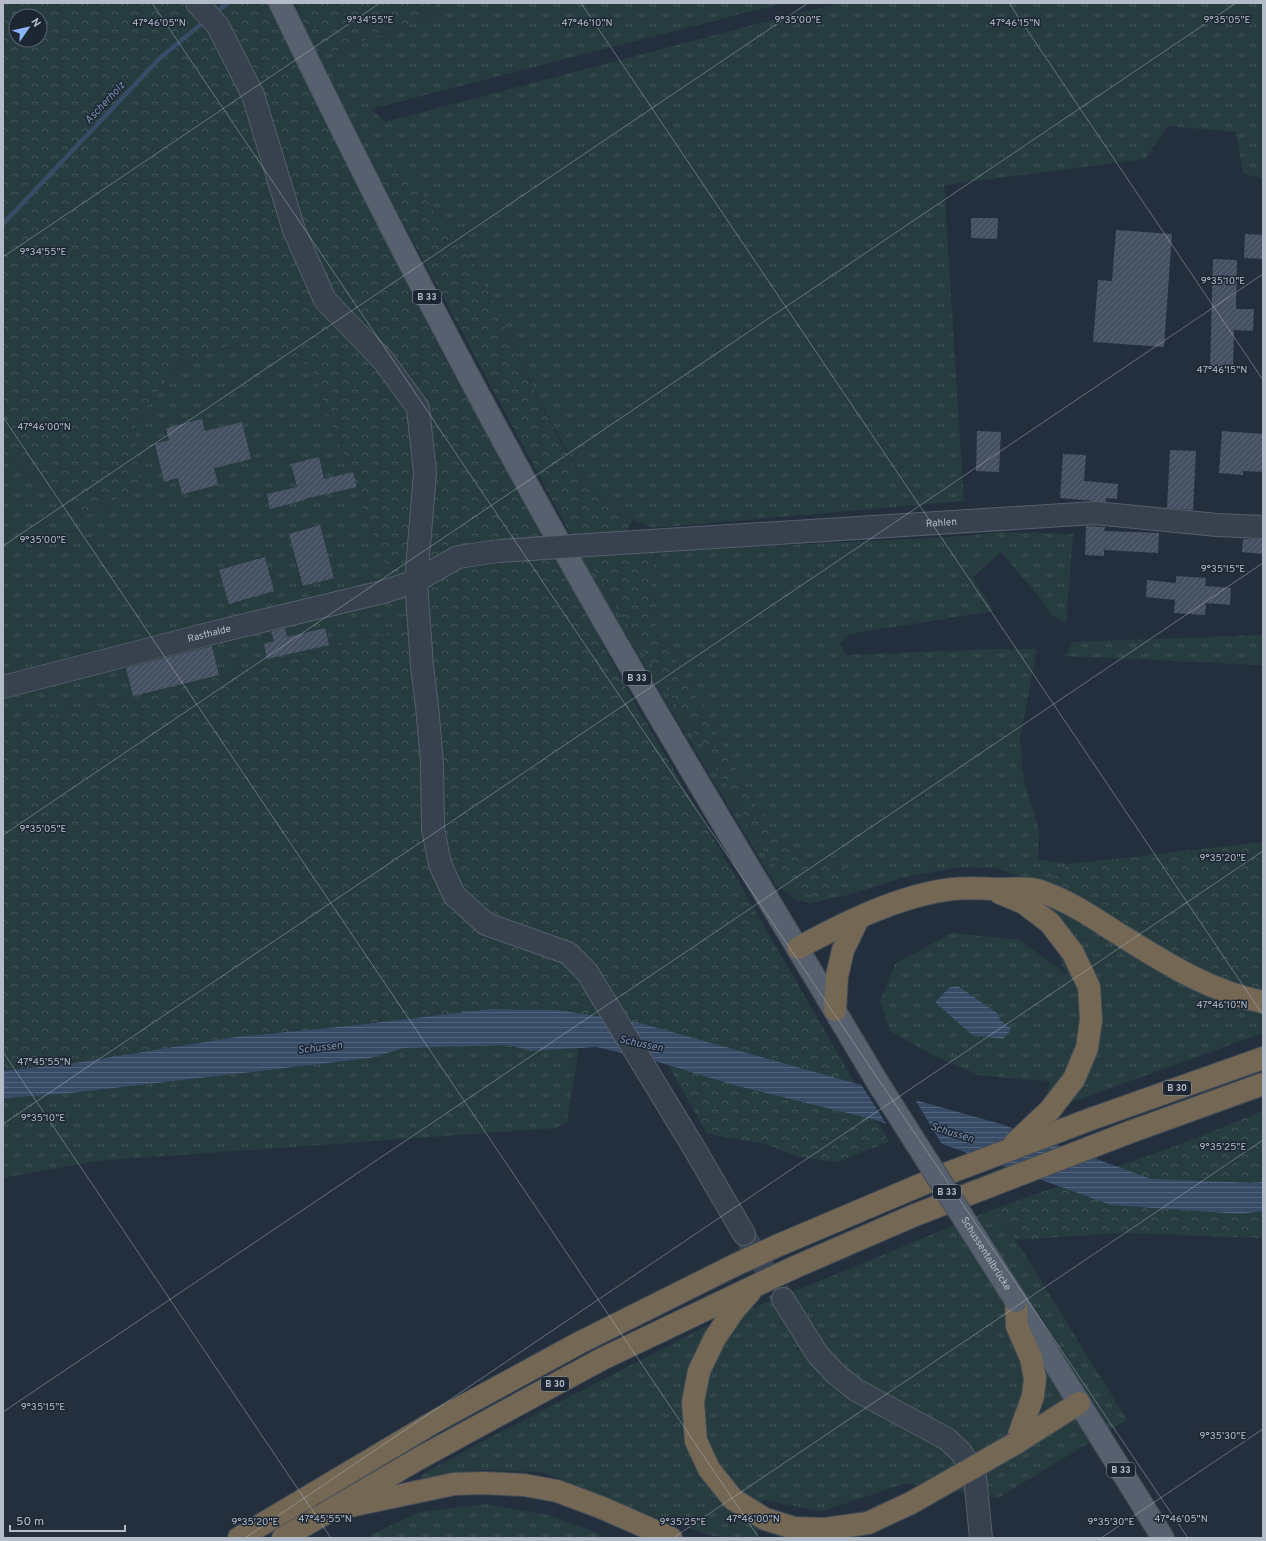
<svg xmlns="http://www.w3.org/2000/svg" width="1266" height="1541" font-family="Overpass,sans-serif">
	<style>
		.grass { fill: url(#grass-tufts) }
		.forest { fill: url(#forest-crowns); fill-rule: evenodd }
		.water { fill: url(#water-rules) }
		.pier { fill: #242f3e }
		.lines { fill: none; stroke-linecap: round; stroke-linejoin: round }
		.stream { stroke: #394c67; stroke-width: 4.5 }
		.building { fill: url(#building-hatch) }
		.minor-tunnel { stroke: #3a4453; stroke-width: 22; stroke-dasharray: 22 11; stroke-linecap: butt }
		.minor-casing { stroke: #565f6c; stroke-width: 24 }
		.major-casing { stroke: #414a57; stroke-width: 24 }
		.highway-casing { stroke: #434c59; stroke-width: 24 }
		.minor { stroke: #38414e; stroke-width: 22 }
		.major { stroke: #56606e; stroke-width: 22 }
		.highway { stroke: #746855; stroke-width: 22 }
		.minor-bridge-casing { stroke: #565f6c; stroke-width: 24; stroke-linecap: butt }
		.major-bridge-casing { stroke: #414a57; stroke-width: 24; stroke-linecap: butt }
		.highway-bridge-casing { stroke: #434c59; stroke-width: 24; stroke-linecap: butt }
		.minor-bridge { stroke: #38414e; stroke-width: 22 }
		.major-bridge { stroke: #56606e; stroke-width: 22 }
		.highway-bridge { stroke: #746855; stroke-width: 22 }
		.ticks { fill: none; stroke: #b4bcc9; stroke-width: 1; stroke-opacity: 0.45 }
		.labels { text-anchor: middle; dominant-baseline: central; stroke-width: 3; stroke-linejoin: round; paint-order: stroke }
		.shield { fill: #1d2633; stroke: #878f9c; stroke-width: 1 }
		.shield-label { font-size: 9px; font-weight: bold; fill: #b4bcc9 }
		.street-label { font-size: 10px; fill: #b4bcc9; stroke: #1d2633 }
		.water-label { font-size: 11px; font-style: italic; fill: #7c92b1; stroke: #1d2633 }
		.ticks-label { font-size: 10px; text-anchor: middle; fill: #b4bcc9; stroke: #1d2633; stroke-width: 3; stroke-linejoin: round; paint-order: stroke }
	</style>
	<defs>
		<pattern id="grass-tufts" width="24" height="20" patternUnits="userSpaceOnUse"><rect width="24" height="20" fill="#263c3f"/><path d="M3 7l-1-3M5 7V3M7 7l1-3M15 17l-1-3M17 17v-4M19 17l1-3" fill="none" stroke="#435659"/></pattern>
		<pattern id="forest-crowns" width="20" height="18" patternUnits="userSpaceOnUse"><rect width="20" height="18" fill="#263c3f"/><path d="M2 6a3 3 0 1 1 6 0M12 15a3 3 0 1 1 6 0" fill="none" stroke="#435659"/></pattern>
		<pattern id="water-rules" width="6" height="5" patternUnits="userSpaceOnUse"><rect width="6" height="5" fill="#394c67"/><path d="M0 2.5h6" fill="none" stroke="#53647b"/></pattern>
		<pattern id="building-hatch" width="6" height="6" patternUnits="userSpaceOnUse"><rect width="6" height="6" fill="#455162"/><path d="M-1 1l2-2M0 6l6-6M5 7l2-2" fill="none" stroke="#5d6877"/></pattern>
	</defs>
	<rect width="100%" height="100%" fill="#242f3e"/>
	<g class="grass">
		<path d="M437 3H783L371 109 385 122 799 13 842 3H1263V179L1243 173 1236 132 1168 126 1145 159 944 185 964 501 653 528 633 520 629 514 603 497 590 486 572 460 540 401 472 259 456 243 387 167 378 176 318 57 427 18Z"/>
		<path d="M245 341 311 366 407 628 257 667 99 706 3 725V460L13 459 83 517 140 487 135 423 178 364Z"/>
		<path d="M998 532 1073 534 1066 623 1052 615 1031 587 1001 552 973 577 993 611 850 634 840 643 846 655 995 649H1037L1020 738 1023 778 1039 830 1038 859 1069 864 1043 883 995 868 958 867 905 877 848 895 811 903 796 900 775 884 578 554 583 553 735 799 753 836 796 892 846 867 822 862 804 860 768 826 649 611 655 552 966 536Z"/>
		<path d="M1263 635V665L1063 656 1069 651 1072 642Z"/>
		<path d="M1036 890 1263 1002V1033L1050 1110 1091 1020Z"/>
		<path d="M952 933 1020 940 1067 975 1051 939 1071 966 1083 1006 1079 1043 1068 1071 1047 1094 1050 1081 981 1076 932 1055 890 1031 880 1001 895 964Z"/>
		<path d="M489 1045H509L531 1051 579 1048 567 1122 556 1128 96 1161 3 1178V1098L62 1094 371 1058 404 1048Z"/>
		<path d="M996 1208 1127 1420 998 1498 907 1483 822 1511 763 1500 757 1538H720L626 1508 543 1472 478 1470 419 1480 423 1474 481 1442 713 1323 805 1287Z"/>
		<path d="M486 1504 553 1516 609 1538H367L377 1532 419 1512Z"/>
	</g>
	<g class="forest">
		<path d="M3 3H269L444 357 545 536 499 539 450 552 455 569 555 557 624 684 889 1142 837 1162 799 1157 766 1144 707 1134 664 1058 558 1010 490 1009 357 1025 236 1037 74 1063 3 1071V725L99 706 257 667 407 628 311 366 245 341 178 364 135 423 140 487 83 517 13 459 3 460ZM16 16H40V40H16Z"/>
		<path d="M295 3H437L427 18 318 57Z"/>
		<path d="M386 167 409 175 456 243 472 259C506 325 533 396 571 460 580 473 590 486 602 496 613 505 626 509 633 520L626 531 571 535 378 176Z"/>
		<path d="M655 545 649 611 768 826 804 860 822 862 847 867 841 887 819 897 796 892 777 870 753 835 735 799 583 553Z"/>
		<path d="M1263 842V1002L1249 999 1043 883 1069 864Z"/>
		<path d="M1263 1111V1238L1122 1233 1016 1240 996 1208 1170 1148Z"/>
	</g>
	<g class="water">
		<path d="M958 986 997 1013 1001 1021 1012 1029 1003 1039 972 1035 935 1002 950 987Z"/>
		<path d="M490 1009 558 1010 640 1023 1001 1124 1151 1179 1256 1183 1263 1181V1211L1241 1214 1111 1205 876 1120 737 1086 648 1059 596 1047 531 1051 509 1045 404 1048 371 1058 62 1094 3 1098V1071L74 1063 236 1037 357 1025Z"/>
	</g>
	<path class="pier" d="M859 1081 913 1096 943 1146 887 1125Z"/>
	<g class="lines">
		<g class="stream">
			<path d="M215 13 228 3"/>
			<path d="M3 224 160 58 206 20"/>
		</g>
	</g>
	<g class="building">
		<path d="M971 218H998L997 239 971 238Z"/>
		<path d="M1116 230 1172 234 1164 347 1093 342 1098 280 1112 281Z"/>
		<path d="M1245 234 1263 235V259L1244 258Z"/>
		<path d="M1213 259 1237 260 1236 309H1254L1253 331 1234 330 1233 371 1210 370Z"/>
		<path d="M202 419 205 431 242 422 251 459 214 468 218 485 182 494 178 478 164 482 155 444 169 440 166 428Z"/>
		<path d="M977 431 1001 432 999 472 976 471Z"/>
		<path d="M1222 431 1263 434V472L1243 471V475L1219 473Z"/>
		<path d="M1170 450 1196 451 1193 510 1167 508Z"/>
		<path d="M1063 454 1086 455 1084 481 1118 484 1117 499 1106 498V502L1060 498Z"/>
		<path d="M319 457 324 479 353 472 357 487 304 499 305 500 270 509 267 494 297 487 291 464Z"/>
		<path d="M320 525 334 578 303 586 289 534Z"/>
		<path d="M1086 526 1105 527 1104 531 1159 533 1158 553 1104 550V556L1085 555Z"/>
		<path d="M1243 539H1263V554L1242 552Z"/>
		<path d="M265 557 274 591 229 604 219 570Z"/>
		<path d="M1176 576 1206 578 1205 586 1231 588 1230 605 1206 603 1205 615 1174 613 1175 600 1146 597 1147 580 1176 583Z"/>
		<path d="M285 628 287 637 325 628 329 645 267 659 264 644 274 641 271 632Z"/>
		<path d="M212 646 219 675 133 696 126 668Z"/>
	</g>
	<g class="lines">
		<path class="minor-tunnel" d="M744 1234 783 1299"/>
		<g class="minor-casing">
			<g id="minor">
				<path d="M197 3 218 26 253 95 294 230 325 300 384 361 418 408 425 473 416 581 422 666 427 706 432 763 433 829 440 864 454 895 486 924 568 953 587 972 694 1148 744 1234"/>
				<path id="s1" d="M619 543 1095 513 1217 525 1263 527"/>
				<path id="s2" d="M3 687 216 632 383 592 416 581 458 557 499 551"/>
				<path d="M783 1299 818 1355 836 1374 856 1390 947 1439 961 1452 975 1477 981 1538"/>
			</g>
		</g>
		<g class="major-casing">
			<g id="major">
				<path d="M280 3C375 200 476 396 584 586 679 754 780 918 878 1083"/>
				<path d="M1016 1301 1163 1538"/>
			</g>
		</g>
		<g class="highway-casing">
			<g id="highway">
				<path d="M1000 893 1024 903 1050 923 1073 953 1089 987 1091 1020 1087 1048 1074 1079 1050 1110 1014 1144"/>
				<path d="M798 948C844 923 900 895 953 889 969 887 985 889 1001 889 1012 889 1026 887 1037 890 1065 899 1090 915 1114 931 1161 960 1207 991 1263 1002"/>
				<path d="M835 1010 837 976 843 950 858 919"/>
				<path d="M779 1245 951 1172 1091 1119 1263 1058"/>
				<path d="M795 1267 915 1215 1130 1132 1263 1084"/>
				<path d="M750 1292 734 1310 715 1338 699 1371 693 1402 696 1441 709 1469 733 1499 765 1519 794 1528 825 1529 868 1523"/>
				<path d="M1016 1443 1033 1396 1035 1378 1031 1358 1017 1326 1016 1301"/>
				<path d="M1016 1443 1079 1403"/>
				<path d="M345 1507 454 1484 482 1483 524 1485 557 1491 600 1507 671 1538"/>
				<path d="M239 1538 434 1422 579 1343 735 1265"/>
				<path d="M283 1538 418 1459 528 1399 602 1359 755 1286"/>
			</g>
		</g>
		<use href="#minor" class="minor"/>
		<use href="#major" class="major"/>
		<use href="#highway" class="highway"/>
		<g class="minor-bridge-casing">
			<path id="minor-bridge" d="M499 551 619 543"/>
		</g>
		<g class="major-bridge-casing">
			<g id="major-bridge">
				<path id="s3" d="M878 1083 1016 1301"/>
			</g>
		</g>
		<g class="highway-bridge-casing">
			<g id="highway-bridge">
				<path d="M735 1265 779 1245"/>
				<path d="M755 1286 795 1267"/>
				<path d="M868 1523 911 1503 1016 1443"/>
			</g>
		</g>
		<use href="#minor-bridge" class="minor-bridge"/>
		<use href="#major-bridge" class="major-bridge"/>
		<use href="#highway-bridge" class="highway-bridge"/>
	</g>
	<path class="ticks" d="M152 3 1188 1538M581 3 1263 1015M1009 3 1263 380M3 257 380 3M3 417 759 1538M3 546 808 3M3 835 1236 3M3 1052 331 1538M3 1124 1263 274M3 1412 1263 563M245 1538 1263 851M673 1538 1263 1140M1101 1538 1263 1429"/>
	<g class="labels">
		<g class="shield">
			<rect x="413" y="290" width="28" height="14" rx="3"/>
			<rect x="623" y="671" width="28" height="14" rx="3"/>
			<rect x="1163" y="1081" width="28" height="14" rx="3"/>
			<rect x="933" y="1185" width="28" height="14" rx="3"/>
			<rect x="541" y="1377" width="28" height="14" rx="3"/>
			<rect x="1107" y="1463" width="28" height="14" rx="3"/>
		</g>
		<g class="shield-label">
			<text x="427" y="297">B 33</text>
			<text x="637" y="678">B 33</text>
			<text x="1177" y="1088">B 30</text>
			<text x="947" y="1192">B 33</text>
			<text x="555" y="1384">B 30</text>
			<text x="1121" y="1470">B 33</text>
		</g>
		<g class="street-label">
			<text stroke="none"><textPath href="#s1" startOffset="323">Rahlen</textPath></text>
			<text stroke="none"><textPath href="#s2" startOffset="213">Rasthalde</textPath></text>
			<text stroke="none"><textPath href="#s3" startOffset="202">Schussentalbrücke</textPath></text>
		</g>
		<g class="water-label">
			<text transform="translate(105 103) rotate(-47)">Ascherholz</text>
			<text transform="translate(641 1044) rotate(12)">Schussen</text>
			<text transform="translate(320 1048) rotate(-7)">Schussen</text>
			<text transform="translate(952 1133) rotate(17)">Schussen</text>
		</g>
	</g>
	<g class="ticks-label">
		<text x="370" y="23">9°34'55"E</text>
		<text x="798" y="23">9°35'00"E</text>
		<text x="1227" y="23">9°35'05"E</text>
		<text x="159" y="26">47°46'05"N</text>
		<text x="587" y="26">47°46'10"N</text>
		<text x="1015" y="26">47°46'15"N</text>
		<text x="43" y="255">9°34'55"E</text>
		<text x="1223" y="284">9°35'10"E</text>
		<text x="1222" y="373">47°46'15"N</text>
		<text x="44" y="430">47°46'00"N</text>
		<text x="43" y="543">9°35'00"E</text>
		<text x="1223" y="572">9°35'15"E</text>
		<text x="43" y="832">9°35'05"E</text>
		<text x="1223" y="861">9°35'20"E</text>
		<text x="1222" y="1008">47°46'10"N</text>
		<text x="44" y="1065">47°45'55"N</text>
		<text x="43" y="1121">9°35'10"E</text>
		<text x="1223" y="1150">9°35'25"E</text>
		<text x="43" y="1410">9°35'15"E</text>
		<text x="1223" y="1439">9°35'30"E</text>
		<text x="325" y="1522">47°45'55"N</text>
		<text x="753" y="1522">47°46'00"N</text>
		<text x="1181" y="1522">47°46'05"N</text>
		<text x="255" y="1525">9°35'20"E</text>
		<text x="683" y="1525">9°35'25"E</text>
		<text x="1111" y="1525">9°35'30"E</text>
	</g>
	<rect width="1266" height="1541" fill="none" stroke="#b4bcc9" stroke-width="8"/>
	<g transform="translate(28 28) rotate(56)"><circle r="19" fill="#1d2633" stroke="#59626f"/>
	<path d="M0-3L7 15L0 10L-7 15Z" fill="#8ab4f8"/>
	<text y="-6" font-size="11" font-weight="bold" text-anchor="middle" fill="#b4bcc9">N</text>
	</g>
	<path d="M10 1525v6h115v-6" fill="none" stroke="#b4bcc9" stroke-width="2"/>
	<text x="16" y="1525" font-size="12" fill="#b4bcc9" stroke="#1d2633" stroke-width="3" paint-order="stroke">50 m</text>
</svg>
